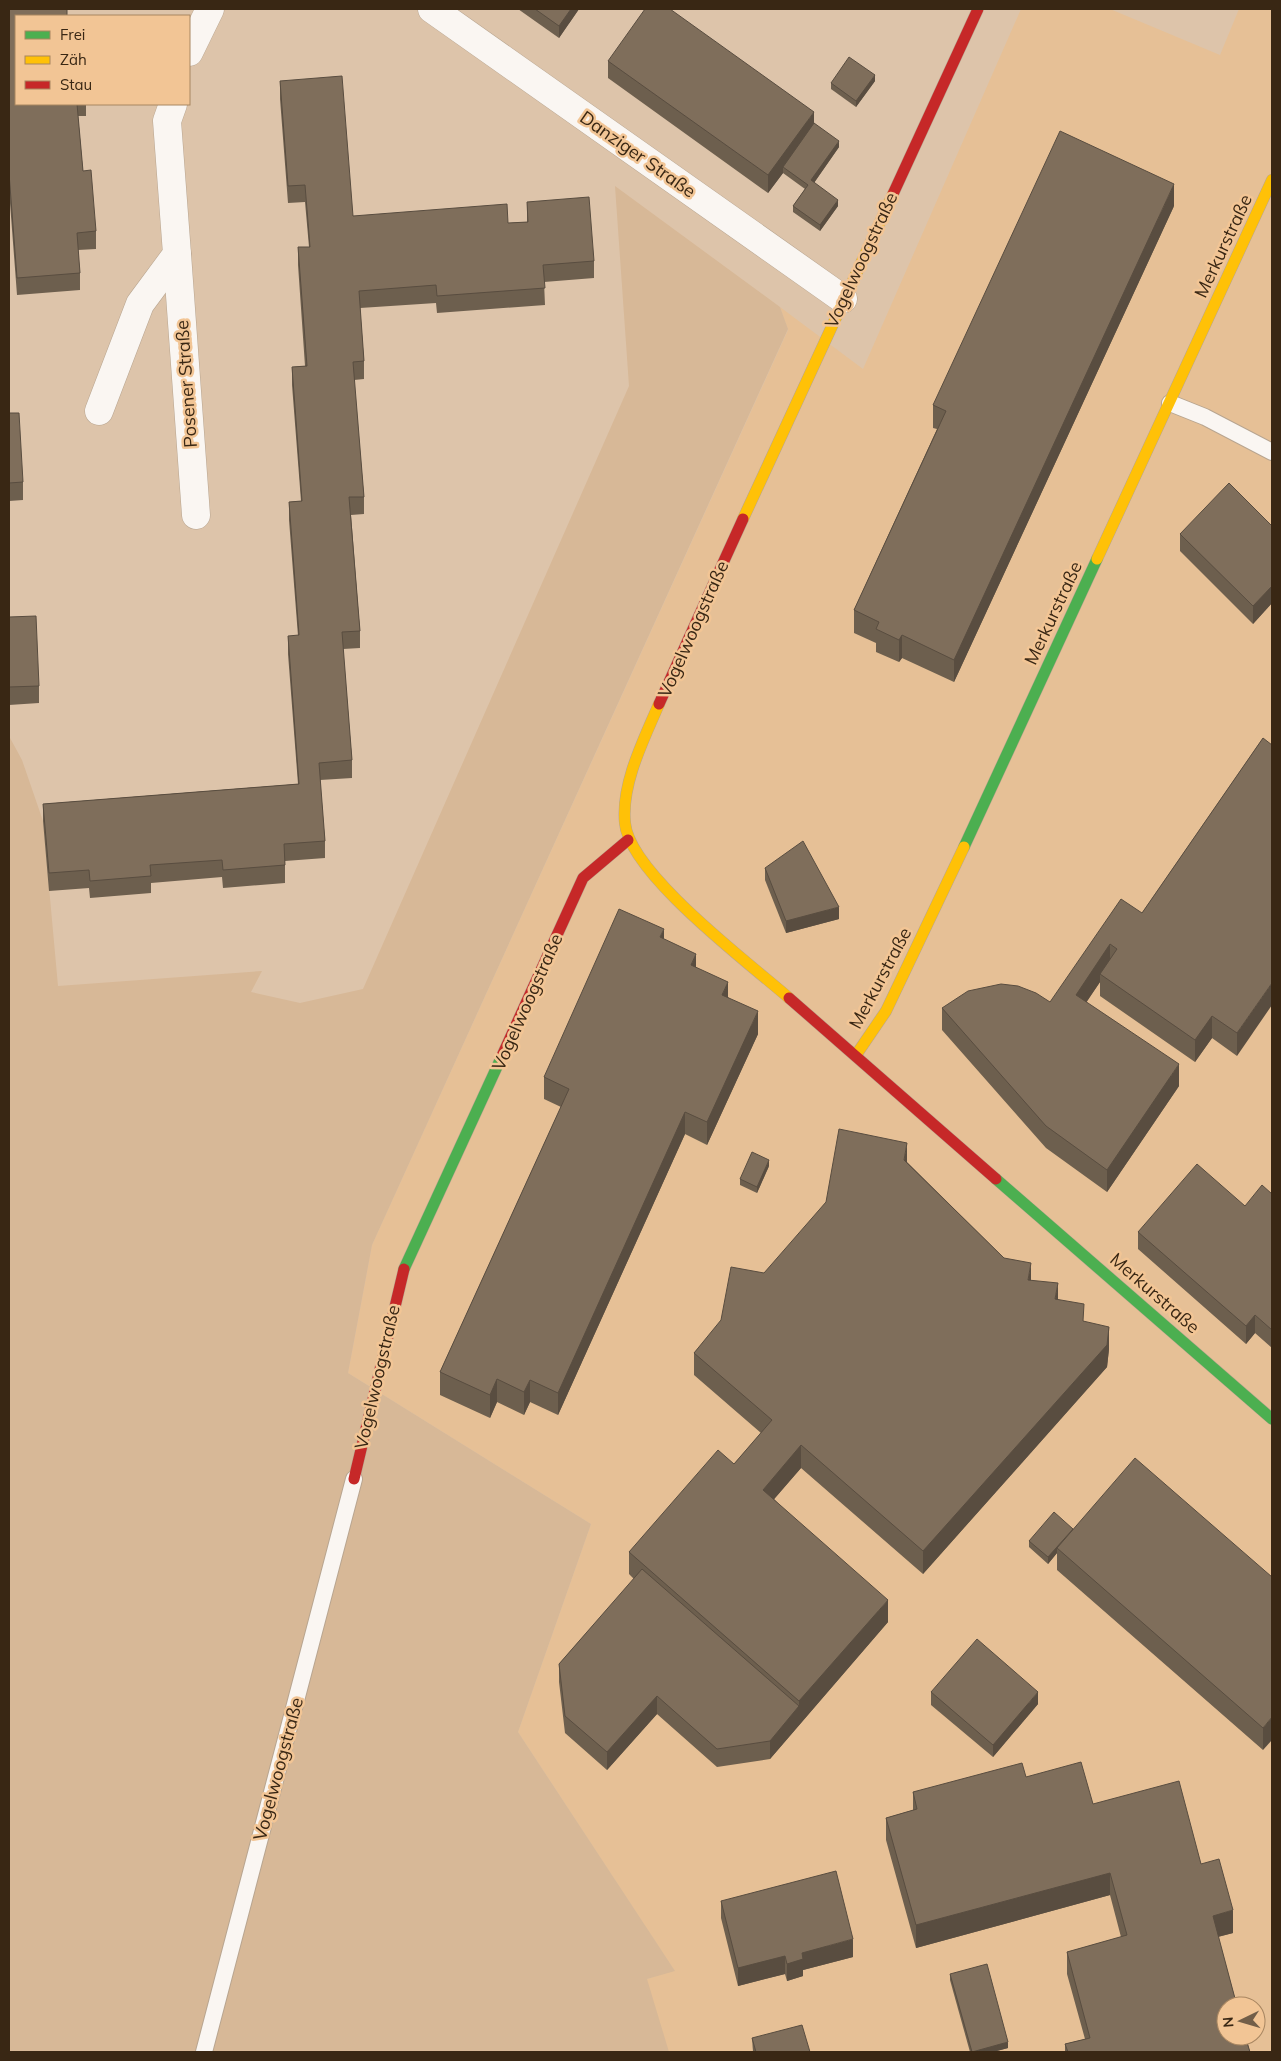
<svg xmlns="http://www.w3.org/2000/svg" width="1281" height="2061" font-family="Mulish,sans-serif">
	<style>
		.built { fill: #e6c096; fill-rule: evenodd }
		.green { fill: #d7b897 }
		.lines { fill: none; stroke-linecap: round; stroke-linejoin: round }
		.lane-casing { stroke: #b8a590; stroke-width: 18 }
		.street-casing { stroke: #b8a590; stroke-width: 29 }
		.fast-casing { stroke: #b8a590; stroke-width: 12 }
		.slow-casing { stroke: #b8a590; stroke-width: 12 }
		.jam-casing { stroke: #b8a590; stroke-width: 12 }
		.lane { stroke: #faf6f2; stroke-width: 16 }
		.street { stroke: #faf6f2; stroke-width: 28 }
		.fast { stroke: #4caf50; stroke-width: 11 }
		.slow { stroke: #ffc107; stroke-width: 11 }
		.jam { stroke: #c62828; stroke-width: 11 }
		.wall { fill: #6d5f4e }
		.shaded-wall { fill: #594d40 }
		.building { fill: #7f6e5b; stroke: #594d40 }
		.labels { text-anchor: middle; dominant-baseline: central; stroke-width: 5; stroke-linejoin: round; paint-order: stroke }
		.street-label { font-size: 18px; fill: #392714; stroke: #f2c595 }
	</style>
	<rect width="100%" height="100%" fill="#ddc4aa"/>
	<path class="built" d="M1021 9H1110L1220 55 1239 9H1272V2052H496L647 1979 674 1970 518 1732 591 1524 348 1373 372 1245 788 330 780 307 863 369ZM1226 2006H1256V2036H1226Z"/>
	<path class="green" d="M615 186 780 307 788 329 372 1245 348 1373 591 1524 518 1732 675 1971 647 1979 669 2052H9V736L22 760 43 821 58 986 262 971 251 992 300 1003 363 989 629 386Z"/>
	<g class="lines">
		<g class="lane-casing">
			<g id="lane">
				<path d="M1170 403 1205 417 1272 452"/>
				<path d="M204 2052 354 1479"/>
			</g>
		</g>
		<g class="street-casing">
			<g id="street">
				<path d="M432 9 843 299"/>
				<path d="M189 52 210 9"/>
				<path d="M177 254 196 515"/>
				<path d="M99 411 140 304 177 254 167 121 173 104"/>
			</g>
		</g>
		<g class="fast-casing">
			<g id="fast">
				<path d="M964 847 1097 559"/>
				<path d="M996 1179 1272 1419"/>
				<path d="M404 1269 501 1058"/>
			</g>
		</g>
		<g class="slow-casing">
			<g id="slow">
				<path d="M743 519 893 194"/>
				<path d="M1097 559 1272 180"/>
				<path d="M659 704C644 739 621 784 625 823 629 873 749 963 789 998"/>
				<path d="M856 1055 886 1011 964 847"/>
			</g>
		</g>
		<g class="jam-casing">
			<g id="jam">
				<path d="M893 194 978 9"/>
				<path d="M659 704 743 519"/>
				<path d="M789 998 996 1179"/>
				<path d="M501 1058 583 878 628 840"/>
				<path d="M354 1479 404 1269"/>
			</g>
		</g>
		<use href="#lane" class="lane"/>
		<use href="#street" class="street"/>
		<use href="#fast" class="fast"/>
		<use href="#slow" class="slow"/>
		<use href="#jam" class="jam"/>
	</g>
	<g class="wall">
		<path d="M9 9 16 104H86V116H78L83 171 96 231V249L78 250 80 273V290L17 295 9 190Z"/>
		<path d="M518 9H579L559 38Z"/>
		<path d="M608 61 814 123 839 147 814 183 838 206 820 231 793 212V206L805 189 783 173 768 193 608 78Z"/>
		<path d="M280 81 353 216 508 223 527 222V202L594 261V278L544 282 545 305 437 313 436 303 360 308 364 361V379L354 380 364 497V514L351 515 360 631V648L343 649 352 760V778L320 780 325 841V858L285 861V883L223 888 222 877 151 883V893L90 898 89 888 49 891 43 821V804L298 784 288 654V636H298L289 520V502L301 501 292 385V367L305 366 298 265V247H309L305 202 288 203 280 99Z"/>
		<path d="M875 81 856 107 831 89V83Z"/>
		<path d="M1174 206 954 682 902 658 899 662 876 652V643L854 633V610L937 429 933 428V405Z"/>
		<path d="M9 413 23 482V500L9 501Z"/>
		<path d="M1272 526V603L1253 624 1180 551V534Z"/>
		<path d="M9 617 39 686V703L9 705Z"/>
		<path d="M1263 738 1237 1056 1212 1038 1195 1062 1100 996V982L1086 1002 1179 1086 1107 1192 1046 1148 942 1030V1008L1050 1002 1142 913Z"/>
		<path d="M765 868 839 919 786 933 765 880Z"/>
		<path d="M664 939 696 967 728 997 758 1034 707 1145 685 1134 558 1415 530 1402 524 1415 497 1402 490 1418 440 1395V1372L561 1107 544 1099V1077Z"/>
		<path d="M907 1162 1004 1258 1031 1281 1058 1300 1084 1322 1109 1349 1107 1367 923 1574 801 1468 774 1499 888 1622 770 1759 717 1767 657 1714 607 1770 565 1733 559 1682V1664L634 1579 629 1574V1552L734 1464 761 1433 694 1375V1353L764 1273Z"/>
		<path d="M769 1166 757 1193 740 1185V1179Z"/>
		<path d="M1272 1194V1348L1255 1333 1246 1344 1138 1249V1232L1245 1206Z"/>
		<path d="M1073 1529 1272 1577 1263 1750 1057 1570V1553L1048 1564 1029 1547V1541Z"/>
		<path d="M931 1692 1038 1704 993 1757 931 1705Z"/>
		<path d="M1026 1777 1093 1804 1201 1864 1233 1933 1218 1937 1250 2052H1065V2044L1085 2039 1067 1974V1952L1121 1937 1110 1895 916 1948 886 1840V1818L913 1810V1792Z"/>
		<path d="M721 1901 853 1957 803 1970V1976L787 1981 785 1974 738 1986 721 1918Z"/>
		<path d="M950 1974 1008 2048 993 2052H970L950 1980Z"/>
		<path d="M752 2038 810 2052H753Z"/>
	</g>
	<g class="shaded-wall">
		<path d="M571 9H579L559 38V26Z"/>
		<path d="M875 75V81L856 107V101Z"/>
		<path d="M814 112V129L783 167V173L768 193V175Z"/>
		<path d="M839 141V147L811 187V180Z"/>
		<path d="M1174 184V206L954 682V660Z"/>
		<path d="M838 200V206L820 231V225Z"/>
		<path d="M1272 586V603L1253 624V606Z"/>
		<path d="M902 635V658L899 662V640Z"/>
		<path d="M839 907V919L786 933V921Z"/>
		<path d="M664 929V952L660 937Z"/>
		<path d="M1110 944V967L1100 974V982L1076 1018V995Z"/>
		<path d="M696 954V976L691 965Z"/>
		<path d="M728 982V1004L722 995Z"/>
		<path d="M1272 983V1005L1237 1056V1033Z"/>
		<path d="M758 1011V1034L707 1145V1122Z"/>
		<path d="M1212 1016V1038L1195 1062V1040Z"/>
		<path d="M1179 1064V1086L1107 1192V1170Z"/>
		<path d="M685 1112V1134L558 1415V1393Z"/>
		<path d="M907 1143V1165L904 1160Z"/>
		<path d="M769 1160V1166L757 1193V1187Z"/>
		<path d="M1031 1263V1286L1028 1280Z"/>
		<path d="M1058 1283V1306L1055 1299Z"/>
		<path d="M1255 1315V1333L1246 1344V1326Z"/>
		<path d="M1109 1327V1349L1107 1367 923 1574V1551Z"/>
		<path d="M497 1379V1402L490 1418V1395Z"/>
		<path d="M530 1380V1402L524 1415V1392Z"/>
		<path d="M801 1445V1468L763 1512V1490Z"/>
		<path d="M1073 1529 1057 1548V1553L1048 1564V1557Z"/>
		<path d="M888 1600V1622L770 1759V1741L799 1706V1701Z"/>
		<path d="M1038 1692V1704L993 1757V1745Z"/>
		<path d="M657 1696V1714L607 1770V1752Z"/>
		<path d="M1272 1717V1740L1263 1750V1728Z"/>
		<path d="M1110 1873V1895L916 1948V1925Z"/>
		<path d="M1233 1910V1933L1213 1938V1916Z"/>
		<path d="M853 1939V1957L803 1970V1976L787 1981V1964L802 1953Z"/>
		<path d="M785 1956V1974L738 1986V1968Z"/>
		<path d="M1008 2042V2048L993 2052H972Z"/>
	</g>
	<g class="building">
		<path d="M9 9H67V16H16V104H77L83 171 91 170 96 231 77 233 80 273 17 278 9 173Z"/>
		<path d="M535 9H571L559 26Z"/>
		<path d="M645 9H670L814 112 768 175 608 61Z"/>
		<path d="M849 57 875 75 856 101 831 83Z"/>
		<path d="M342 76 353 216 507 204 508 223 528 222 527 202 589 197 594 261 543 265 545 288 437 296 436 285 359 291 364 361 353 362 364 497H349L360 631 342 632 352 760 319 763 325 841 284 844 285 865 223 870 222 860 150 865 151 876 90 881 89 870 49 873 43 804 299 784 288 636 299 635 289 502 302 501 292 367 307 366 298 247H310L305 185 288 186 280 81Z"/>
		<path d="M814 123 839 141 811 180 838 200 820 225 793 206 808 185 783 167Z"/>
		<path d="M1060 131 1174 184 954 660 902 635 899 640 876 629 879 622 854 610 946 411 933 405Z"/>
		<path d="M9 413H19L23 482 9 483Z"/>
		<path d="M1229 483 1272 526V586L1253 606 1180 534Z"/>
		<path d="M36 616 39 686 9 687V617Z"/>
		<path d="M1263 738 1272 745V983L1237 1033 1212 1016 1195 1040 1100 974 1117 949 1110 944 1076 995 1179 1064 1107 1170 1046 1126 942 1008 968 991 1001 984 1018 986 1036 993 1050 1002 1121 899 1142 913Z"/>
		<path d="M803 841 839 907 786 921 765 868Z"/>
		<path d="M619 909 664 929 660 937 696 954 691 965 728 982 722 995 758 1011 707 1122 685 1112 558 1393 530 1380 524 1392 497 1379 490 1395 440 1372 569 1089 544 1077Z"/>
		<path d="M839 1129 907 1143 904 1160 1004 1258 1031 1263 1028 1280 1058 1283 1055 1299 1084 1304 1083 1321 1109 1327 1107 1345 923 1551 801 1445 763 1490 888 1600 799 1701 629 1552 718 1450 734 1464 772 1420 694 1353 721 1320 731 1267 764 1273 826 1202Z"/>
		<path d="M752 1152 769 1160 757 1187 740 1179Z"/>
		<path d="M1197 1164 1245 1206 1262 1185 1272 1194V1330L1255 1315 1246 1326 1138 1232Z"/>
		<path d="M1135 1458 1272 1577V1717L1263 1728 1057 1548Z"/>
		<path d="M1054 1512 1073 1529 1048 1557 1029 1541Z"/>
		<path d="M642 1569 799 1706 770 1741 717 1749 657 1696 607 1752 565 1716 559 1664Z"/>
		<path d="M977 1639 1038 1692 993 1745 931 1692Z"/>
		<path d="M1081 1762 1093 1804 1179 1781 1201 1864 1219 1859 1233 1910 1213 1916 1237 2006H1226V2036H1245L1250 2052H1068L1065 2044 1090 2038 1067 1952 1127 1935 1110 1873 916 1925 886 1818 917 1809 913 1792 1022 1763 1026 1777Z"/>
		<path d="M836 1871 853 1939 802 1953 803 1959 787 1964 785 1956 738 1968 721 1901Z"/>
		<path d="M987 1964 1008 2042 972 2052 950 1974Z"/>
		<path d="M802 2025 810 2052H756L752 2038Z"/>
	</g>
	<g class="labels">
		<g class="street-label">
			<text transform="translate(638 154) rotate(35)">Danziger Straße</text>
			<text transform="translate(1223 246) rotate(-65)">Merkurstraße</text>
			<text transform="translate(861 260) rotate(-65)">Vogelwoogstraße</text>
			<text transform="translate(186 384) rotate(-94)">Posener Straße</text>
			<text transform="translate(1053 613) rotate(-65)">Merkurstraße</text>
			<text transform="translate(693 629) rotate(-66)">Vogelwoogstraße</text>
			<text transform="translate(880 978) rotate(-62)">Merkurstraße</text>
			<text transform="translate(527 1002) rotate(-66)">Vogelwoogstraße</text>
			<text transform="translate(1155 1293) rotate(41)">Merkurstraße</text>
			<text transform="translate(377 1377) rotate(-77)">Vogelwoogstraße</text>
			<text transform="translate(278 1769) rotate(-75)">Vogelwoogstraße</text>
		</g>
	</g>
	<rect width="1281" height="2061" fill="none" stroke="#392714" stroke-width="20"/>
	<rect x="15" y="15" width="175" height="90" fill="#f2c595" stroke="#a88661"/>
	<rect x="25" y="31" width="25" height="8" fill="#4caf50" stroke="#a88661"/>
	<text x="60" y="40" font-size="15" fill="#392714">Frei</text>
	<rect x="25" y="56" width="25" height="8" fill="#ffc107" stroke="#a88661"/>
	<text x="60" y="65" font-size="15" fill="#392714">Zäh</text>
	<rect x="25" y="81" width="25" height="8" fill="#c62828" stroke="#a88661"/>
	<text x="60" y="90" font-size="15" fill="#392714">Stau</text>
	<g transform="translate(1241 2021) rotate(265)"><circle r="24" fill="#f2c595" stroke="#a88661"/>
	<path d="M0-4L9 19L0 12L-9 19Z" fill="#725e48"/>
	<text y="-8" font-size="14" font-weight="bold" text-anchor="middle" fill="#392714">N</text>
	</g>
</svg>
